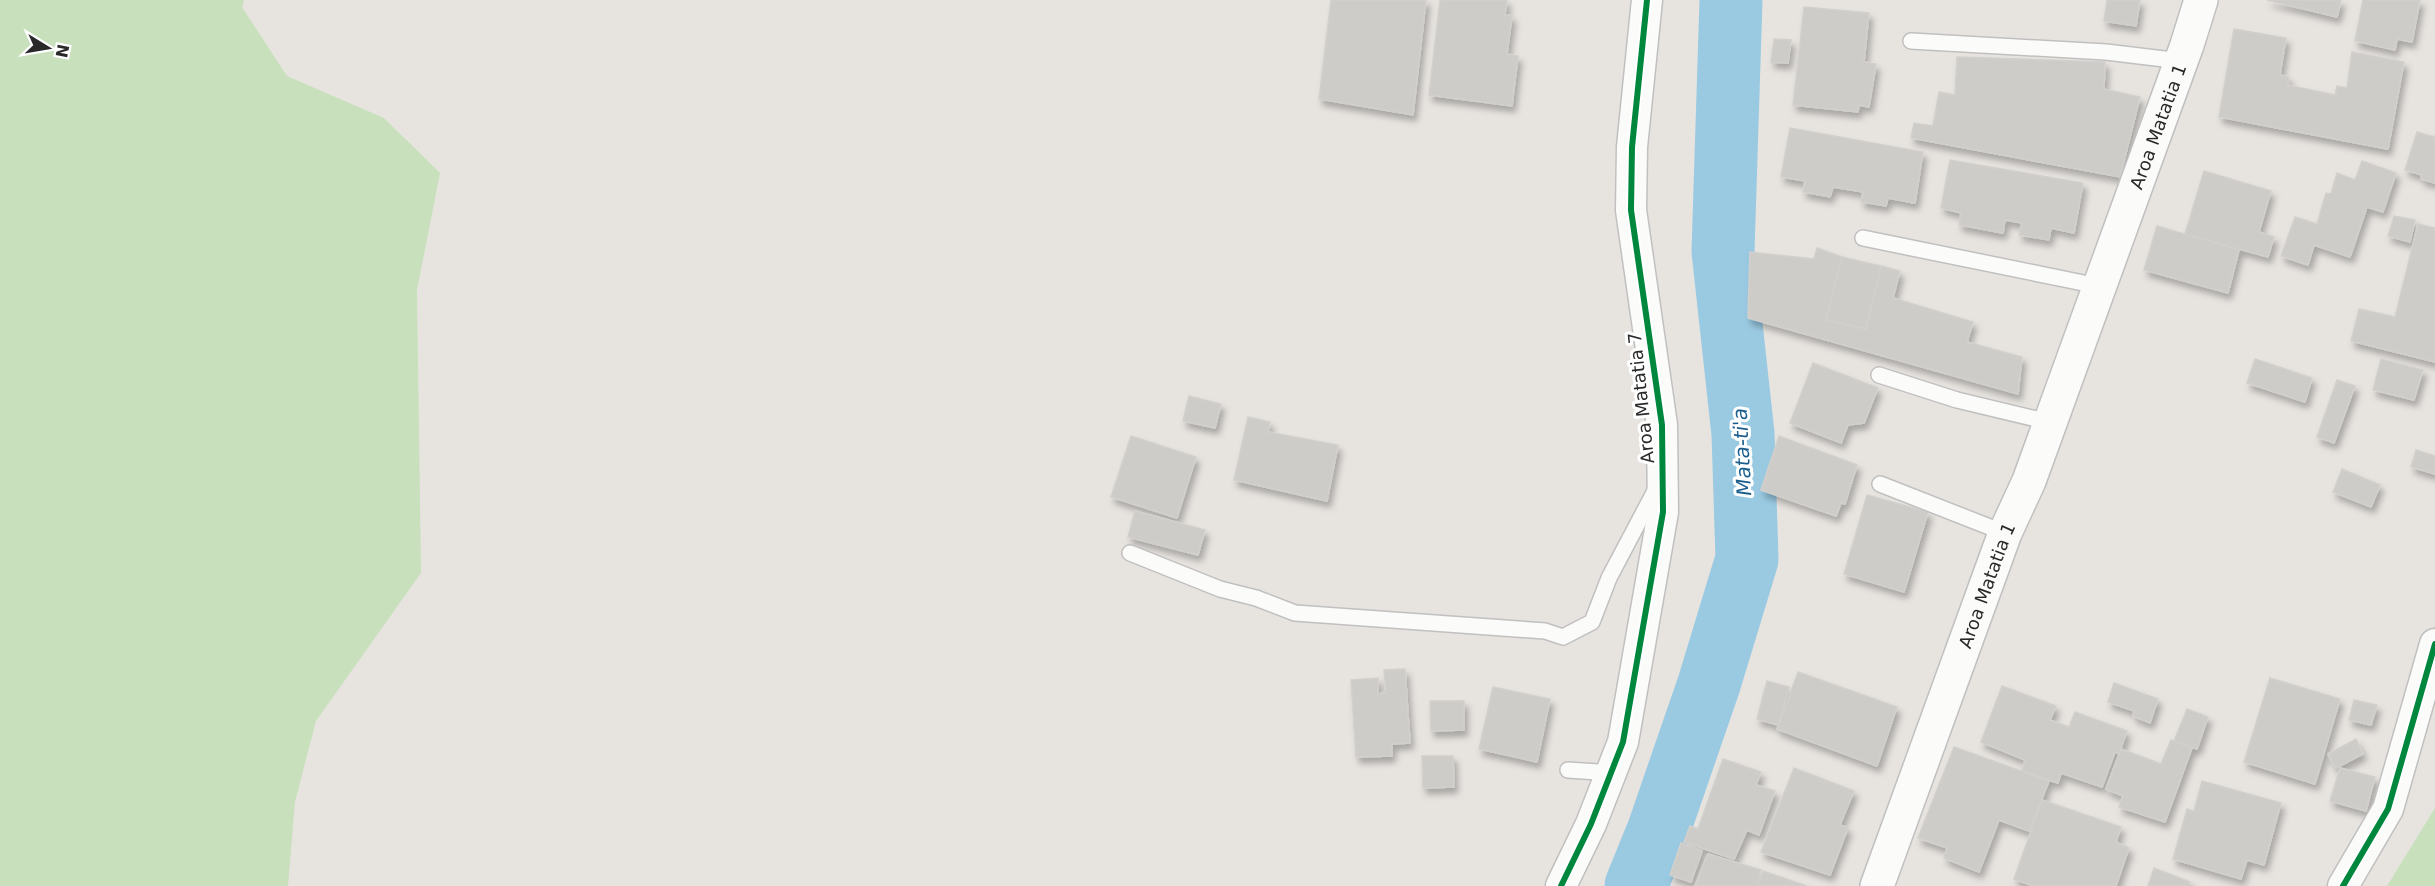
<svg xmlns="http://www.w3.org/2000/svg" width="2435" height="886" font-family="'DejaVu Sans',sans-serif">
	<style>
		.green { fill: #c8e0bc }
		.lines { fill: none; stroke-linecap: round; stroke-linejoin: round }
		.river { stroke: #9acae2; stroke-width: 63 }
		.building { fill: #ceccc9; stroke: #d2d0cc; stroke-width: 1.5; filter: url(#shadow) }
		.service-casing { stroke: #c1c0c0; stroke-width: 18 }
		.minor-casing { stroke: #c1c0c0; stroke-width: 33 }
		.secondary-casing { stroke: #c1c0c0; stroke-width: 36 }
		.service { stroke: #fbfbfa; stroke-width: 15 }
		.minor { stroke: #fbfbfa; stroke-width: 30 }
		.secondary { stroke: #fbfbfa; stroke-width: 33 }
		.cycleway-casing { stroke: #fff; stroke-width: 10 }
		.cycleway { stroke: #00873e; stroke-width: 6 }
		.labels { text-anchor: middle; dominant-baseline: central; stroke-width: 6; stroke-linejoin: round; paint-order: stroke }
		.street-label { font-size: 18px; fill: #292929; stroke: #fff }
		.water-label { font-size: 20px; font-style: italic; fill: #1a5d8d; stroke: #fff }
	</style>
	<defs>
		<filter id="shadow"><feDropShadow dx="3.5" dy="6" stdDeviation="3" flood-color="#0004"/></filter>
	</defs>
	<rect width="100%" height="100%" fill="#e7e4e0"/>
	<g class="green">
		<path d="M0 0H244L242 7 287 76 384 118 440 173 417 290 421 573 316 721 295 802 288 886H0Z"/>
		<path d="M2435 808V886H2387Z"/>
	</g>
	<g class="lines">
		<path class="river" d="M1636 886 1658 832 1709 684 1747 559 1743 434 1723 251 1731 0"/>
	</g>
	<g class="building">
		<path d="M1331 0H1426L1413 115 1319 99Z"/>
		<path d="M1440 0H1507L1505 15 1512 16 1507 54 1518 56 1512 106 1429 95Z"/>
		<path d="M2107 0H2140L2136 26 2104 21Z"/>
		<path d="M2267 0H2341L2337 17Z"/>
		<path d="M2363 0H2420L2412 42 2397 39 2395 50 2355 41Z"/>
		<path d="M1804 7 1869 13 1864 62 1876 64 1869 107 1859 105 1858 112 1793 105Z"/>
		<path d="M2234 29 2286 38 2280 75 2289 77 2287 85 2335 95 2337 86 2347 88 2352 52 2404 62 2388 149 2219 117Z"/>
		<path d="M1774 39 1791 40 1788 63 1771 62Z"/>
		<path d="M1957 57 2105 62 2104 89 2140 97 2120 177 1911 138 1914 123 1933 126 1939 92 1955 95Z"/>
		<path d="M1790 128 1923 152 1915 203 1888 198 1886 206 1861 202 1863 192 1833 187 1830 197 1803 192 1805 181 1781 177Z"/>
		<path d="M2417 132 2434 137 2435 135V183L2421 179 2422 175 2405 170Z"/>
		<path d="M1950 160 2083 183 2074 233 2051 228 2049 240 2019 235 2022 223 2005 220 2003 233 1959 225 1961 213 1941 208Z"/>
		<path d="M2362 161 2396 173 2383 212 2367 207 2350 257 2314 245 2308 265 2281 256 2295 217 2317 224 2326 193 2331 194 2337 173 2355 180Z"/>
		<path d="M2204 171 2271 191 2259 232 2274 237 2268 257 2185 234Z"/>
		<path d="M2394 216 2415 220 2410 242 2388 236Z"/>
		<path d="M2418 224 2435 228V362L2351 341 2359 309 2395 317Z"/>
		<path d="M2157 226 2239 250 2228 293 2144 270Z"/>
		<path d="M1817 248 1842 257 1826 320 1866 329 1881 266 1900 271 1893 298 1973 322 1967 342 2022 357 2018 394 1748 318 1750 252 1814 259Z"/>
		<path d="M1842 257 1881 266 1866 329 1826 320Z"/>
		<path d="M2255 359 2312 378 2305 402 2247 383Z"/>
		<path d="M2381 359 2423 370 2414 400 2373 390Z"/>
		<path d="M1813 363 1878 388 1864 423 1848 425 1841 443 1790 423Z"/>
		<path d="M2337 380 2355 386 2334 443 2317 437Z"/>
		<path d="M1189 396 1221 404 1215 428 1183 421Z"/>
		<path d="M1248 417 1270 422 1268 432 1338 445 1327 501 1234 480Z"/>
		<path d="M1131 436 1196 457 1177 518 1111 497Z"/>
		<path d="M1779 436 1857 465 1845 504 1841 503 1836 516 1761 490Z"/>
		<path d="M2416 450 2435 456V474L2411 467Z"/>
		<path d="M2342 469 2380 485 2371 507 2333 492Z"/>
		<path d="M1867 495 1928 512 1904 592 1844 574Z"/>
		<path d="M1135 511 1205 530 1198 555 1128 537Z"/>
		<path d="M1405 669 1410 743 1392 744V756L1356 757 1351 680 1378 678V694L1386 693 1384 670Z"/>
		<path d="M1798 672 1897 707 1877 766 1777 729Z"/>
		<path d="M2270 678 2340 699 2315 784 2244 762Z"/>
		<path d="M1767 681 1789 687 1778 725 1757 719Z"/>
		<path d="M2114 683 2158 699 2150 723 2133 716 2134 711 2108 702Z"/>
		<path d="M2002 686 2056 706 2050 720 2069 727 2075 712 2127 731 2119 754 2115 752 2102 787 2061 773 2058 783 2022 771 2025 760 1981 742Z"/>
		<path d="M1493 687 1550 699 1537 762 1479 749Z"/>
		<path d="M2354 700 2377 705 2371 725 2349 720Z"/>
		<path d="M1430 701H1464V730L1431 731Z"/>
		<path d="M2187 709 2208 717 2197 749 2174 741Z"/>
		<path d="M2356 739 2363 754 2336 768 2328 754Z"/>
		<path d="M2171 740 2192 748 2165 822 2119 807 2123 796 2106 789 2121 749 2161 764Z"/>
		<path d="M1954 747 2049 781 2029 831 1999 820 1979 872 1944 858 1947 848 1918 838Z"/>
		<path d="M1422 756H1453L1454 787 1423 788Z"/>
		<path d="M1723 759 1761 772 1756 785 1775 791 1759 835 1747 830 1734 859 1684 842 1690 826 1698 829Z"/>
		<path d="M1794 768 1854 791 1840 825 1848 828 1830 875 1761 852Z"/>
		<path d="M2340 768 2375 777 2366 811 2330 801Z"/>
		<path d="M2202 781 2281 803 2264 865 2247 860 2241 879 2173 859 2187 809 2194 811Z"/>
		<path d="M2042 800 2121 827 2116 842 2129 848 2116 886H2033L2014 879Z"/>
		<path d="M1681 843 1702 851 1691 882 1670 875Z"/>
		<path d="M1708 854 1761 870 1756 886H1695Z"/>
		<path d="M2154 868 2190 882 2189 886H2148Z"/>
		<path d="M1763 871 1807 886H1758Z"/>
	</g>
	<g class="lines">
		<g class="service-casing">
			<g id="service">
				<path d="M1911 41 2106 52 2181 61"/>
				<path d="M1863 238 2098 286"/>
				<path d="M1879 375 1957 400 2049 422"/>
				<path d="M1880 484 2005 533"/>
				<path d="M1130 553 1220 589 1256 598 1295 613 1545 631 1563 637 1592 622 1609 578 1657 487"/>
				<path d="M1568 770 1613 773"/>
			</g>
		</g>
		<g class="minor-casing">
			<g id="minor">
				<path d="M1561 886 1591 824 1623 742 1663 512 1662 425 1631 210 1632 147 1647 0"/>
				<path d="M2343 886 2388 809 2435 644"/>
			</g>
		</g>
		<g class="secondary-casing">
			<g id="secondary">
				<path id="s1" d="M1877 886 2005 533 2029 481 2187 45 2201 0"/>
			</g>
		</g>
		<use href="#service" class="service"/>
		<use href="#minor" class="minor"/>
		<use href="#secondary" class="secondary"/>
		<g class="cycleway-casing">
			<g id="cycleway">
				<path d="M1561 886 1591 824 1623 742 1663 512 1662 425 1631 210 1632 147 1647 0"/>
				<path d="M2343 886 2388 809 2435 644"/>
			</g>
		</g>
		<use href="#cycleway" class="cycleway"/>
	</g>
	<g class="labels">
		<g class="street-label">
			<text stroke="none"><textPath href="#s1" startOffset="810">Aroa Matatia 1</textPath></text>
			<text transform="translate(1641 398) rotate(-96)">Aroa Matatia 7</text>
			<text stroke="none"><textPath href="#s1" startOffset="320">Aroa Matatia 1</textPath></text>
		</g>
		<g class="water-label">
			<text transform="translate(1742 452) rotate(-93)">Mata-ti'a</text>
		</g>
	</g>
	<g transform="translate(48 48) rotate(101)" stroke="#ffffff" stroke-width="4.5" paint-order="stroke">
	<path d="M0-4.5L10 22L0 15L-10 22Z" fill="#292929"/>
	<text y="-9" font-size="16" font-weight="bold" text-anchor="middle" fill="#292929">N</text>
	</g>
</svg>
